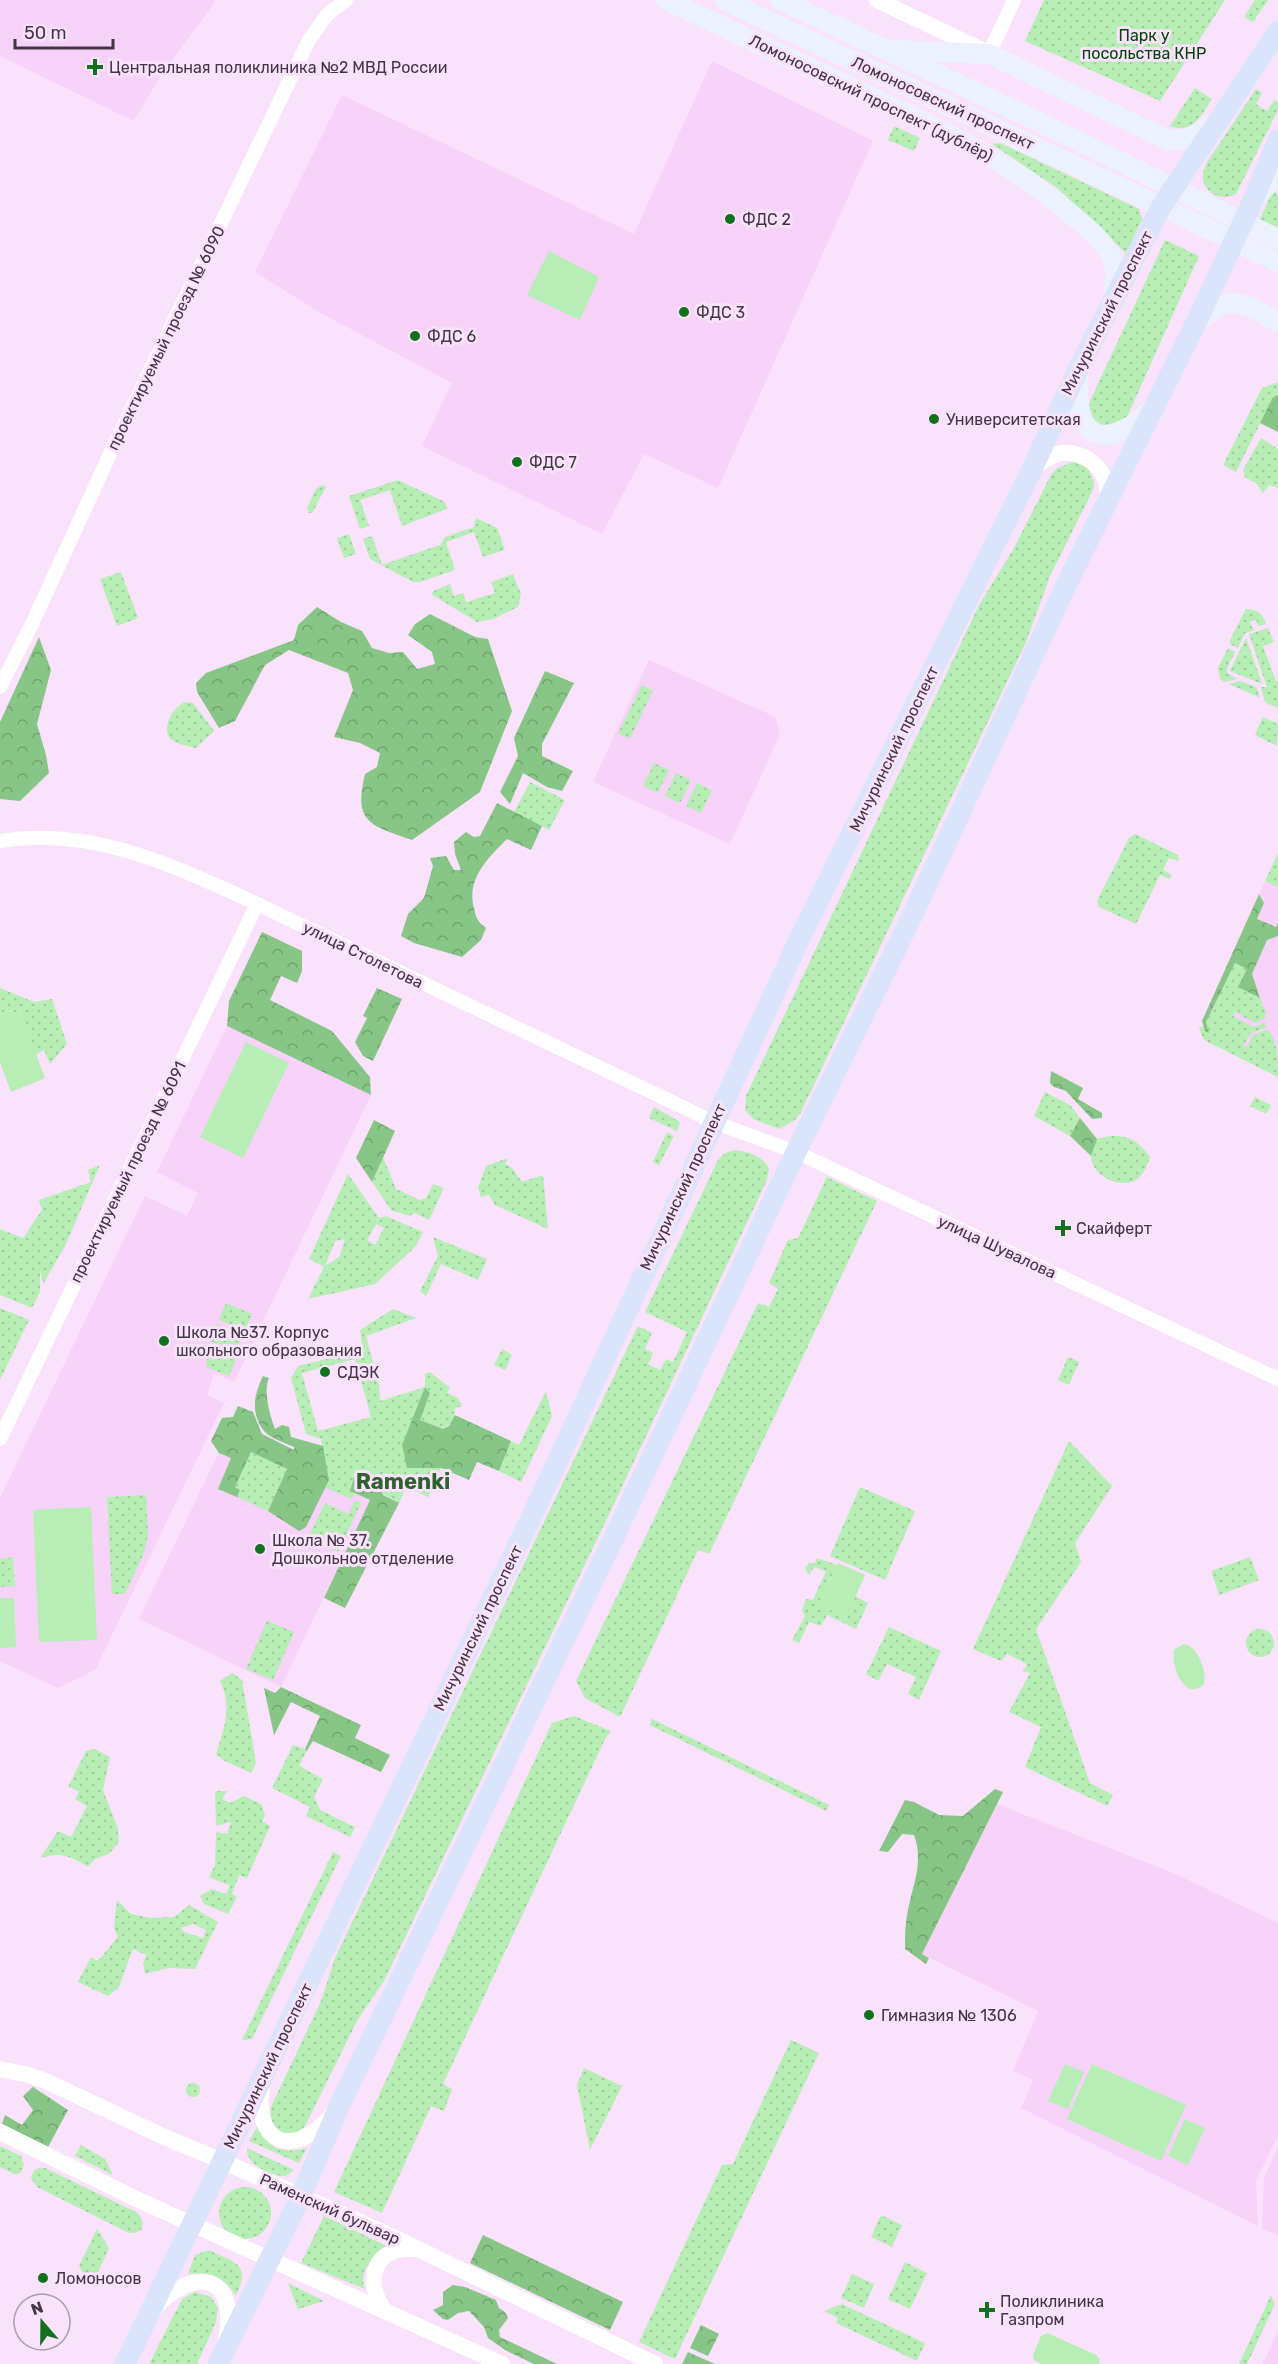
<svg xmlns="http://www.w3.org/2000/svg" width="1278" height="2364" font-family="Rubik,sans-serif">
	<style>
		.built { fill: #f7d2f9 }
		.grass { fill: url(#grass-dots); fill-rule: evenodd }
		.forest { fill: url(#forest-crowns) }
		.pitch { fill: #b7eeb6 }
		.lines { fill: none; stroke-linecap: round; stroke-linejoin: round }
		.minor { stroke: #fff; stroke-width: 14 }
		.tertiary { stroke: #fff; stroke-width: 16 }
		.secondary { stroke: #ecf2fd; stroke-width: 20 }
		.primary { stroke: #dae5fb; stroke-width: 21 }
		.poi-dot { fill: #13701d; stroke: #fae1fc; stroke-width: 2 }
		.labels { text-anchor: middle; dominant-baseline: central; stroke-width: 6; stroke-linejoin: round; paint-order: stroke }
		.park-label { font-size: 16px; fill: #004407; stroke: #fae1fc }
		.poi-label { font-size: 16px; fill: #423643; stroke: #fae1fc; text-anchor: start }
		.street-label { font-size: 16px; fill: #423643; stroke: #fae1fc }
		.district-label { font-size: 22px; font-weight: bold; fill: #2e632f; stroke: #fae1fc }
	</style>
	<defs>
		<pattern id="grass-dots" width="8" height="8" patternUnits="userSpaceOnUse" patternTransform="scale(1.5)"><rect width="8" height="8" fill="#b7eeb6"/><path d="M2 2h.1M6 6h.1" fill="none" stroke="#9fcd9e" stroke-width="1.8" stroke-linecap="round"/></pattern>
		<pattern id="forest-crowns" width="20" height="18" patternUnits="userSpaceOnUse" patternTransform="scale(1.5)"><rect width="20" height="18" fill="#88c688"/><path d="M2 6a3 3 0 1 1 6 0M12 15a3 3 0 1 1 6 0" fill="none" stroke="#71a271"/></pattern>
	</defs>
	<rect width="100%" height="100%" fill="#fae1fc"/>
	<g class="built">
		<path d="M0 0H214L215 2 159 78 134 121 0 56Z"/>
		<path d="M712 61 873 141 718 488 644 454 602 534 422 446 452 383 319 312 255 272 342 95 634 234Z"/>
		<path d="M649 660 775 717 780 734 730 844 593 782Z"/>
		<path d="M1278 853V1064L1205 1031 1202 1021Z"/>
		<path d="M227 1026 371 1095 234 1382 214 1373 207 1395 224 1403 95 1670 58 1688 0 1661V1498L145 1196 187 1216 198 1193 157 1172Z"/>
		<path d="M228 1433 370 1500 281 1687 139 1619Z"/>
		<path d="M997 1804 1171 1872 1278 1923V2135L1256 2181 1258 2226 1021 2108 1033 2080 1013 2071 1038 2011 922 1954Z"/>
		<path d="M1278 2147V2235L1262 2228 1264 2178Z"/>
		<path d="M1278 2331V2364H1263Z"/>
	</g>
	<g class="grass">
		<path d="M1044 0H1225L1160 101 1025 41Z"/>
		<path d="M1255 0H1268L1253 22 1244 17Z"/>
		<path d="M1195 88 1212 99C1201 115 1193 135 1170 126Z"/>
		<path d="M1256 89 1262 93 1256 104 1267 111 1274 100 1278 102V110L1236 194C1217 204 1196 187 1205 167 1208 159 1215 151 1220 143 1232 125 1244 107 1256 89Z"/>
		<path d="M894 126 920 138 914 151 888 140Z"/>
		<path d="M1000 143 1139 209 1142 219 1126 253 1057 188 992 144Z"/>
		<path d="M1274 189 1278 198V230L1259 221Z"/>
		<path d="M1165 240 1199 256 1127 417C1112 433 1085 425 1090 401Z"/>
		<path d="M1278 382V395L1273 397 1236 472 1223 465 1262 388Z"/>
		<path d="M1261 438 1278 449V488L1269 485 1263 493 1257 484 1245 477 1243 470Z"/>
		<path d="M1074 462 1088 468 1094 482 1093 490 1050 576 1026 642 800 1114 795 1120 779 1129 753 1119 745 1110 746 1096 979 605 1014 548 1051 475 1057 468Z"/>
		<path d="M398 480 445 502 447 509 402 526 390 490 360 500 369 526 360 529 349 496Z"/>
		<path d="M322 485 326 487 312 513H309L307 508 316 489Z"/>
		<path d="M476 518 497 528 505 550 483 557 474 532 446 542 455 570 420 582H413L370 559 363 539 372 536 382 565 440 545 445 537 474 527Z"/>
		<path d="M349 534 356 554 344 558 337 538Z"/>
		<path d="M121 572 138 618 117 626 100 579Z"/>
		<path d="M513 574 521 594 518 607 493 619 477 622 431 594 434 591 450 584 454 596 463 593 466 602 495 593 491 582Z"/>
		<path d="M1246 609C1257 609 1263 614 1266 624L1258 626 1256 620 1249 622 1254 630 1245 633 1238 648 1230 644V640Z"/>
		<path d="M1268 628 1274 642 1263 646 1276 681H1278V708L1265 702 1261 687H1267L1249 634Z"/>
		<path d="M1246 638 1262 684 1230 671Z"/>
		<path d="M1228 648 1235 652 1227 668V673L1237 679 1225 682 1220 679 1218 668Z"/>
		<path d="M1240 681 1256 687 1260 698 1229 684Z"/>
		<path d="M642 685 653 691 630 739 618 733Z"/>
		<path d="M185 702 193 703 214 731 196 748C188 746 174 744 169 737 162 726 174 706 185 702Z"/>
		<path d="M1263 717 1278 724 1277 746 1255 735Z"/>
		<path d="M654 763 669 770 658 793 643 786Z"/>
		<path d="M676 773 691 780 680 803 665 796Z"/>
		<path d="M530 782 565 800 549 830 514 812Z"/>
		<path d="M697 783 712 790 701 813 686 806Z"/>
		<path d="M1135 834 1178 855 1179 861 1169 858 1163 870 1172 875 1170 879 1160 875 1136 924 1099 907 1097 901 1129 838Z"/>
		<path d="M1278 853V887L1265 881Z"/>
		<path d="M1235 963 1247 968 1239 987 1260 998 1266 1013 1264 1019 1255 1023 1235 1012 1233 1016 1253 1027 1265 1023 1266 1028 1251 1033 1243 1046 1247 1047 1253 1035 1268 1030C1278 1041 1278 1061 1278 1077L1204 1040 1199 1028 1204 1026 1205 1031 1206 1022Z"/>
		<path d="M0 988 34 1002 52 999 67 1044 50 1064 44 1050 36 1054 21 1014 9 1011 0 1015Z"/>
		<path d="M1045 1092 1070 1105 1080 1118 1070 1136 1034 1116Z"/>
		<path d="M1255 1097 1271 1105 1266 1114 1250 1106Z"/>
		<path d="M654 1107 680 1122 677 1131 649 1118Z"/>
		<path d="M667 1132 674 1136 659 1165 653 1162Z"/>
		<path d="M1110 1136C1130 1135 1139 1142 1150 1157 1147 1167 1142 1179 1131 1182 1116 1187 1092 1174 1091 1157 1091 1152 1095 1145 1097 1139Z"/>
		<path d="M734 1150C747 1151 763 1156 769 1169L767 1180 603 1527 384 1981 358 2019 305 2126 298 2133H280C272 2124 270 2118 271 2107L321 2001 335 1958 638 1326 652 1333 645 1349 653 1353 648 1364 660 1370 666 1359 673 1362 687 1332 645 1312 718 1160 725 1153Z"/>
		<path d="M383 1157 396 1189 420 1200 426 1198 433 1184 444 1188 429 1220 415 1213 409 1216 391 1210 372 1182Z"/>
		<path d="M508 1158 505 1164 512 1168 522 1182 543 1175 548 1229 495 1205 489 1195 481 1197 478 1187 486 1166Z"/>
		<path d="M100 1165 65 1246 43 1284 40 1270V1292L32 1308 0 1295V1229L23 1238 42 1210 39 1200 91 1182 88 1170Z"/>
		<path d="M348 1174 379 1218 386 1216 423 1232 415 1247 375 1284 308 1299 324 1267 309 1259ZM376 1224 384 1228 375 1245 367 1240ZM345 1239 339 1257 325 1266 335 1241Z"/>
		<path d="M827 1177 877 1201 709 1554 698 1550 620 1717 585 1698 576 1681 758 1303 769 1307 778 1289 769 1283 788 1240 798 1238Z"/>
		<path d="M433 1237 487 1259 478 1280 441 1264 426 1296 420 1291 438 1256Z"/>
		<path d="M226 1303 252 1314 245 1330 219 1320Z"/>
		<path d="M0 1308 29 1320 0 1380Z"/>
		<path d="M393 1309 416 1318 366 1336 379 1385 380 1401 425 1387V1374L430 1372 450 1388 447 1393 458 1398 462 1406 455 1408C455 1417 452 1425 443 1429L419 1420 430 1393 425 1388 408 1468H441L428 1497 406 1487 399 1503 383 1494 350 1490 355 1493 351 1499 325 1487 329 1480 321 1439 306 1434 291 1378 298 1366 363 1350 360 1330ZM355 1359 371 1417 318 1431 302 1373Z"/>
		<path d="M217 1324 243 1335 236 1351 210 1341Z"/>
		<path d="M209 1346 237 1357 229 1376 206 1367Z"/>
		<path d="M502 1349 512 1355 505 1370 494 1365Z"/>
		<path d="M1068 1357 1079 1362 1069 1385 1058 1380Z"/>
		<path d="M546 1391 552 1416 521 1482 499 1471 511 1441 519 1445Z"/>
		<path d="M1069 1441 1112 1486 1075 1543 1081 1562 1036 1629 1090 1783 1113 1795 1107 1806 1025 1767 1041 1727 1009 1712 1030 1673 1023 1671 1027 1664 1007 1654 1001 1661 973 1649Z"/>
		<path d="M251 1452 287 1469 268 1511 237 1497 240 1490 234 1487Z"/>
		<path d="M860 1487 915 1511 885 1580 830 1556Z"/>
		<path d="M146 1495 148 1534 144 1553 125 1594H112L107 1497Z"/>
		<path d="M355 1500 361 1503 338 1552 308 1537 325 1503 348 1514Z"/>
		<path d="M13 1557 15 1586 0 1587V1559Z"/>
		<path d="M1250 1557 1259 1580 1219 1595 1211 1571Z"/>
		<path d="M817 1558 837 1565 819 1604 846 1618 855 1596 868 1603 856 1629 827 1615 821 1626 809 1622 799 1643 792 1640 805 1616 802 1611 806 1599 813 1600 826 1571 814 1567 809 1575 805 1568 809 1563H815Z"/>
		<path d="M267 1621 294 1632 273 1680 246 1669Z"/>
		<path d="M889 1627 941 1651 919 1700 908 1694 916 1677 887 1664 878 1681 866 1674Z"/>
		<circle cx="1260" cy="1643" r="14"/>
		<path d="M232 1673 242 1680 256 1763 251 1773 223 1760 216 1754C224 1729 233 1706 220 1681Z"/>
		<path d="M574 1716 611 1731 605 1739 443 2084 452 2089 444 2111 431 2106 382 2213 334 2192 552 1723Z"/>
		<path d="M652 1719 829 1805 826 1811 650 1725Z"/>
		<path d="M293 1745 305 1749 306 1752 299 1766 323 1779 314 1797 320 1810 355 1827 350 1837 306 1816 310 1807 272 1788Z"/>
		<path d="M95 1749 110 1757 103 1790 118 1829 119 1842 109 1854 95 1859 88 1867C69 1855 61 1852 40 1858L58 1831 71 1837 87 1806 75 1799 79 1791 68 1787 86 1751Z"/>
		<path d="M215 1791H227L222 1799 230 1803 244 1796 261 1804 265 1815 262 1821 270 1826 247 1878 239 1875 232 1894 237 1897 228 1914 204 1904 200 1896 212 1889 226 1894 230 1886 209 1877 215 1865 216 1832 227 1834 231 1822 216 1826Z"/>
		<path d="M333 1852 341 1856 252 2039 242 2040Z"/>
		<path d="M117 1900 131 1914 150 1918 174 1917 189 1905 218 1922 195 1969 168 1968 145 1974 143 1964 146 1955 133 1949 119 1987 108 1996 78 1982 91 1957 98 1961 118 1937 114 1929ZM193 1924 206 1930 203 1938 184 1932 181 1928Z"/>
		<path d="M791 2040 819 2053 675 2359 639 2342 722 2165 733 2164Z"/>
		<path d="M584 2068 622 2086 590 2150 577 2085Z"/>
		<circle cx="193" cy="2090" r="7"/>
		<path d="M259 2123C265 2150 283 2154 307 2148L299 2163 249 2141Z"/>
		<path d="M81 2145 105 2159 113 2175 75 2156Z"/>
		<path d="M0 2146 21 2156 24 2165 20 2173 14 2174 0 2167Z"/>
		<path d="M247 2148 294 2170 286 2176C272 2177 245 2164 247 2148Z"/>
		<path d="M39 2168H45L138 2213 143 2223 141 2230 134 2233H129L37 2187 31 2178 34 2170Z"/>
		<circle cx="245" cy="2213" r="26"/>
		<path d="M881 2215 902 2225 892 2247 871 2237Z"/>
		<path d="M324 2216 391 2248C375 2256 357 2269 365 2289L301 2263Z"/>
		<path d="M97 2229 109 2248 91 2287 79 2266Z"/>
		<path d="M209 2250C234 2263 252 2263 236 2295 223 2276 209 2272 188 2274L195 2255Z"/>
		<path d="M905 2262 927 2273 910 2309 888 2299Z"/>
		<path d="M852 2274 874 2284 864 2308 841 2298Z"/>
		<path d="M288 2283 324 2301 298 2309Z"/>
		<path d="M195 2292 211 2297 218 2308 216 2322 197 2364H149L182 2299Z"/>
		<path d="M1271 2295 1275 2304 1247 2364H1239Z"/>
		<path d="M842 2304 925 2343 917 2361 836 2323 838 2318 824 2311Z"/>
	</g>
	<g class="forest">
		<path d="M1278 395V432L1260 423 1273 397Z"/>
		<path d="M317 607 341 622 362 631 372 648 389 653 403 652 417 669 435 664 432 652 408 635 415 624 430 614 475 637 488 639 512 711 480 792 412 840C370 825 353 823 365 774L377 767 380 753 360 743 334 737 353 690 348 673 289 650 265 665 235 721 219 728 197 692 196 683 206 673 294 640 298 625Z"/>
		<path d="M39 637 51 670 37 724 46 755 49 773 20 801 0 799V722Z"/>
		<path d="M545 671 574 683 542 744V756L573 771 562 791 547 787 523 773 510 804 500 792 518 756 514 738Z"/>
		<path d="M497 803 542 826 531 850 507 839C488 858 466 879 474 908 476 918 478 922 486 928L481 940 462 957 414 943 401 936 408 914 424 898 433 866 430 858 446 856 454 870H461L455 854 454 842 466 832 474 837 480 836Z"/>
		<path d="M1259 894 1264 903 1257 919 1276 927 1278 923V936L1267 940 1252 974 1260 998 1238 987 1247 969 1235 963 1206 1022 1209 1033 1205 1031 1202 1021Z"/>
		<path d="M262 932 302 951V971L297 983 281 976 270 1000 332 1031 370 1077 371 1095 227 1026 229 1001Z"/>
		<path d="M377 988 402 999 373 1061 363 1056 355 1042 367 1018 363 1016Z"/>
		<path d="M1051 1071 1083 1088 1078 1099 1102 1113V1118L1092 1119 1066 1091 1054 1087 1050 1083Z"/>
		<path d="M1080 1118 1097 1139 1091 1156 1070 1136Z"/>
		<path d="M374 1120 395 1131 372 1182 356 1158Z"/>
		<path d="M263 1376 269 1378C263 1392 270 1415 275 1429L282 1425 289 1427 291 1437 323 1446 329 1480 306 1527 299 1531 268 1511 287 1469 251 1452 235 1487 240 1490 237 1497 218 1489 231 1458 219 1453 211 1441 222 1418 233 1417 238 1406 253 1412 262 1434 294 1450V1447C285 1443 270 1438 264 1431 250 1412 254 1395 263 1376Z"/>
		<path d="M425 1387 430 1393 420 1420 443 1429 449 1426 455 1415 511 1441 499 1471 477 1462 469 1480 441 1468H407L402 1445Z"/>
		<path d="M354 1477 380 1488 383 1495 399 1503 345 1608 324 1598 370 1500 350 1491Z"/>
		<path d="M281 1687 361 1725 355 1738 390 1755 381 1772 313 1741 306 1752 305 1749 320 1716 291 1702 274 1735 264 1688 275 1693Z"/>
		<path d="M995 1789 1003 1792 922 1954 929 1958 926 1964 905 1949C905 1936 905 1923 908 1910 913 1884 924 1862 914 1835L902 1834 888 1852 879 1851 905 1800 914 1802 939 1815 963 1816Z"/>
		<path d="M33 2087 68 2110 48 2147 2 2124 5 2115 22 2125 33 2110 23 2096Z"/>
		<path d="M483 2235 623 2302 610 2330 470 2263Z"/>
		<path d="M453 2285 465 2287 496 2300 499 2308 505 2312 508 2318 499 2330 500 2337 557 2364H534L505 2350 488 2338 484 2327 469 2311 458 2313 448 2320 443 2319 433 2310 443 2305V2292Z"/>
		<path d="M701 2325 719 2334 708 2356 690 2348Z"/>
		<path d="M688 2352 715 2364H682Z"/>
	</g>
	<g class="pitch">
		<path d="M549 251 599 277 580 320 527 295Z"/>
		<path d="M9 1011 21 1014 45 1078 11 1092 0 1062V1015Z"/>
		<path d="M246 1042 289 1063 243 1158 200 1137Z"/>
		<path d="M91 1507 97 1640 39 1642 33 1510Z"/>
		<path d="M838 1563 865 1575 846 1618 819 1604Z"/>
		<path d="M0 1598H14L16 1647 0 1648Z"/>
		<path d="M1184 1644C1198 1646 1207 1672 1204 1684 1185 1703 1170 1665 1174 1650Z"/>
		<path d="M1065 2064 1084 2072 1068 2109 1048 2101Z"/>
		<path d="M1092 2064 1186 2105 1161 2161 1067 2119Z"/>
		<path d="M1185 2119 1205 2128 1188 2165 1168 2156Z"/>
		<path d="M1047 2333 1096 2355 1100 2359 1099 2364H1041L1034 2360 1033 2355 1041 2336Z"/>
	</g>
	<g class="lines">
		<g class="minor">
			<path d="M989 54 1014 0"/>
			<path d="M0 687 32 624 110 454 309 40 327 15 346 0"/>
			<path d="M0 841C84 827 161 860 236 894L689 1110 713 1122 796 1152 1278 1379"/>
			<path d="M0 1439 257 904"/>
		</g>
		<g class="tertiary">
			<path d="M877 0 986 52"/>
			<path d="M1032 469C1040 463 1047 457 1057 454 1086 447 1113 474 1107 502"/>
			<path d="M0 2069 29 2075 48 2082 162 2136 222 2161 385 2233 655 2364"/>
			<path d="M263 2082C250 2142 292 2162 332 2115"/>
			<path d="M0 2132 132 2197 502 2364"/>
			<path d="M154 2309C194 2265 239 2274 226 2339"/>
			<path d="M385 2311C362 2280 375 2245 416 2249"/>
		</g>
		<g class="secondary">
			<path d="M666 0C723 27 779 53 835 80 918 119 1002 154 1072 215 1086 227 1104 241 1112 258 1118 271 1114 285 1113 299"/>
			<path d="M724 0 1278 262"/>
			<path d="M780 0 1033 119 1278 239"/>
			<path d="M894 50 989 54 1170 141 1191 137 1217 121"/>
			<path d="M1258 196 1278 172"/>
			<path d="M1195 325C1228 290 1241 302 1278 322"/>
			<path d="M1079 371C1071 439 1104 455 1153 408"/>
		</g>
		<g class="primary">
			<path d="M125 2364 540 1499 798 942 1032 469 1080 365 1161 207 1278 31"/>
			<path d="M218 2364 301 2196 341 2102 616 1533 796 1152 914 912 1068 581 1195 325 1251 205 1278 140"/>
		</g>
	</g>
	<g class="poi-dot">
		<path d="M92 58h6v6h6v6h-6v6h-6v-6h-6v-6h6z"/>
		<circle cx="730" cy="219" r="6"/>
		<circle cx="684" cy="312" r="6"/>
		<circle cx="415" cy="336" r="6"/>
		<circle cx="934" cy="419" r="6"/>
		<circle cx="517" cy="462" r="6"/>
		<path d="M1060 1219h6v6h6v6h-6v6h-6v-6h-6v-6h6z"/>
		<circle cx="164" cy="1341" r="6"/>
		<circle cx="325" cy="1372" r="6"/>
		<circle cx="260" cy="1549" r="6"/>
		<circle cx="869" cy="2015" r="6"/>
		<circle cx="43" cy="2278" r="6"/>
		<path d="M984 2301h6v6h6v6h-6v6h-6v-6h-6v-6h6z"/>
	</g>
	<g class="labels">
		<g class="park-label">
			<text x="1144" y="35">Парк у<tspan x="1144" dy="18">посольства КНР</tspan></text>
		</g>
		<g class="poi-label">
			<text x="109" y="67">Центральная поликлиника №2 МВД России</text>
			<text x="742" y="219">ФДС 2</text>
			<text x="696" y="312">ФДС 3</text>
			<text x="427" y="336">ФДС 6</text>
			<text x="946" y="419">Университетская</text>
			<text x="529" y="462">ФДС 7</text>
			<text x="1076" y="1228">Скайферт</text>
			<text x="176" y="1332">Школа №37. Корпус<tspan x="176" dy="18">школьного образования</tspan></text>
			<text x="337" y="1372">СДЭК</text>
			<text x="272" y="1540">Школа № 37.<tspan x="272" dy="18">Дошкольное отделение</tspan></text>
			<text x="881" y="2015">Гимназия № 1306</text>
			<text x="55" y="2278">Ломоносов</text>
			<text x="1000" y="2301">Поликлиника<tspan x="1000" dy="18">Газпром</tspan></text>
		</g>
		<g class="street-label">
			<text transform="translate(871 98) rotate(26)">Ломоносовский проспект (дублёр)</text>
			<text transform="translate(943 103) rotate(25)">Ломоносовский проспект</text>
			<text transform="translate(1107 313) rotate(-63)">Мичуринский проспект</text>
			<text transform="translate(166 338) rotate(-64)">проектируемый проезд № 6090</text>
			<text transform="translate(894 749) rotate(-64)">Мичуринский проспект</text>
			<text transform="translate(363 955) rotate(26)">улица Столетова</text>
			<text transform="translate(128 1172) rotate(-64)">проектируемый проезд № 6091</text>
			<text transform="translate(683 1187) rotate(-65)">Мичуринский проспект</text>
			<text transform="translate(997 1247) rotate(25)">улица Шувалова</text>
			<text transform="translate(478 1628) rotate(-64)">Мичуринский проспект</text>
			<text transform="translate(268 2066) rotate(-64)">Мичуринский проспект</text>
			<text transform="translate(330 2209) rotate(24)">Раменский бульвар</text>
		</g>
		<g class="district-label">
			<text x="403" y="1481">Ramenki</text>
		</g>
	</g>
	<g transform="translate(42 2322) rotate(340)"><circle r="28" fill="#fae1fc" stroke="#b09db2" stroke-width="1.5"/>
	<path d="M0-4.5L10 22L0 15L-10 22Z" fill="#13701d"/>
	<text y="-9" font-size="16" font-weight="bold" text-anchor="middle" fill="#423643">N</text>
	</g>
	<path d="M15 39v9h98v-9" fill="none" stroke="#423643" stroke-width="3"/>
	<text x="24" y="39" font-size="18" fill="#423643" stroke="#fae1fc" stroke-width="4.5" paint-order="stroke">50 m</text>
</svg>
